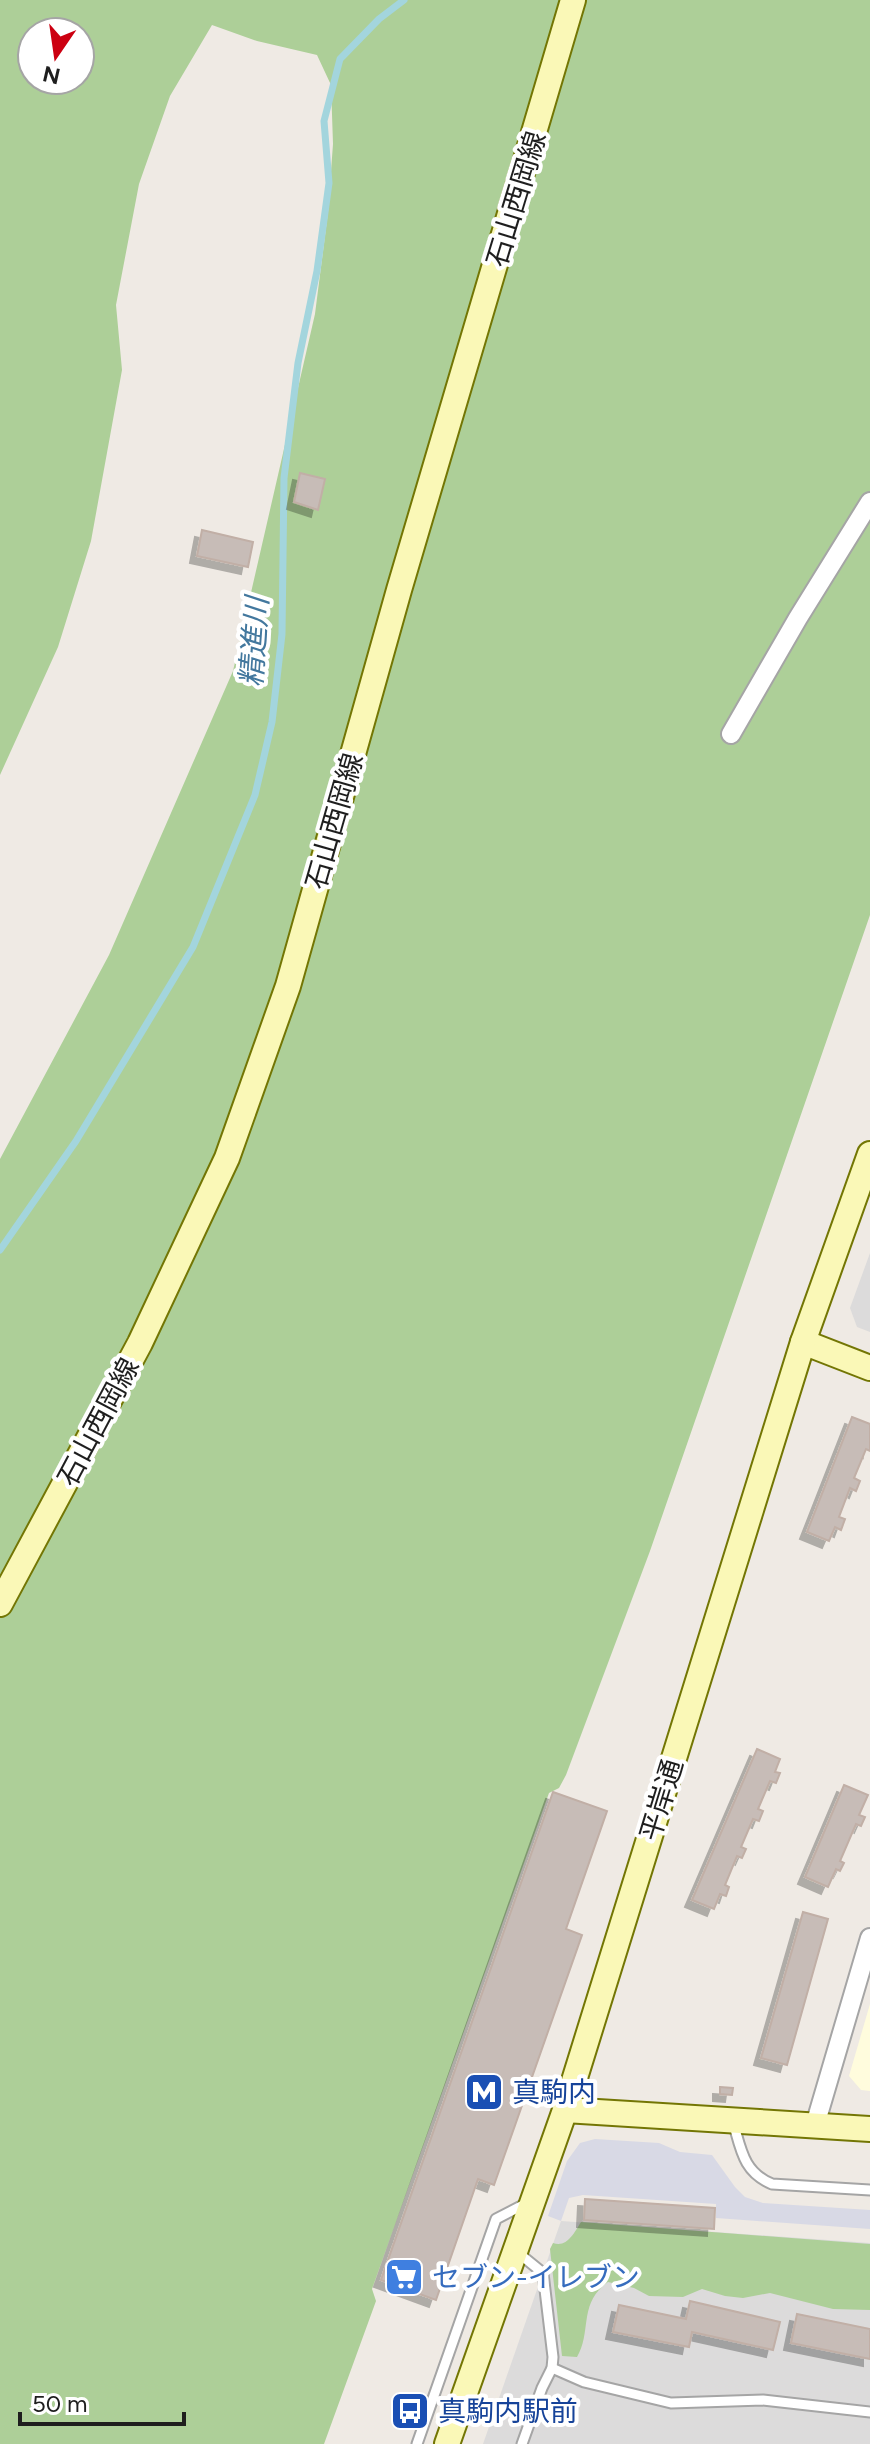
<svg xmlns="http://www.w3.org/2000/svg" width="870" height="2444" font-family="Figtree,'Noto Sans JP',sans-serif">
	<style>
		.residential { fill: #dcdbdb }
		.education { fill: #fffcdd }
		.forest { fill: #adcf98; fill-rule: evenodd }
		.plaza { fill: #d8d9e5 }
		.lines { fill: none; stroke-linecap: round; stroke-linejoin: round }
		.stream { stroke: #a3d5dd; stroke-width: 7 }
		.building { fill: #c7bcb7; stroke: #c1afa6; stroke-width: 2; filter: url(#shadow) }
		.lane-casing { stroke: #a5a5a5; stroke-width: 13 }
		.street-casing { stroke: #a5a5a5; stroke-width: 22 }
		.secondary-casing { stroke: #737604; stroke-width: 28 }
		.lane { stroke: #fff; stroke-width: 9 }
		.street { stroke: #fff; stroke-width: 18 }
		.secondary { stroke: #faf8b7; stroke-width: 24 }
		.labels { text-anchor: middle; dominant-baseline: central; stroke-width: 8; stroke-linejoin: round; paint-order: stroke }
		.street-label { font-size: 28px; fill: #1e1e1e; stroke: #fff }
		.transit-label { font-size: 28px; fill: #164399; stroke: #fff; text-anchor: start }
		.shop-label { font-size: 28px; fill: #366cbe; stroke: #fff; text-anchor: start }
		.water-label { font-size: 30px; font-style: italic; fill: #43789e; stroke: #fff }
	</style>
	<defs>
		<filter id="shadow"><feDropShadow dx="-7" dy="7" stdDeviation="0" flood-color="#0004"/></filter>
	</defs>
	<rect width="100%" height="100%" fill="#efeae4"/>
	<g class="residential">
		<path d="M870 1253V1332L857 1327 850 1308Z"/>
		<path d="M561 2221 870 2243V2444H483Z"/>
	</g>
	<path class="education" d="M870 2004V2091L861 2090 849 2076Z"/>
	<g class="forest">
		<path d="M0 0H870V915L650 1551 566 1775 559 1788 549 1793 372 2289 376 2301 324 2444H0V1159L109 955 233 671 315 314 328 212 333 144 331 85 317 55 257 41 212 25 170 96 139 184 116 305 122 370 91 541 58 647 0 775ZM32 32H80V80H32Z"/>
		<path d="M581 2222 870 2244V2310L833 2309 770 2293 743 2298 725 2296 702 2289 683 2297 649 2296 634 2288 608 2282C578 2303 592 2332 577 2357L562 2356 550 2249 553 2243C567 2248 574 2233 581 2222Z"/>
	</g>
	<path class="plaza" d="M595 2139 659 2143 680 2152 712 2155 735 2187 745 2197 763 2203 870 2210V2229L716 2218V2204L583 2195 569 2198 561 2221 548 2216 567 2161 580 2143Z"/>
	<g class="lines">
		<path class="stream" d="M0 1250 76 1141 193 947 255 795 272 722 282 634 284 478 298 363 317 271 329 183 324 121 340 59 379 19 404 0"/>
	</g>
	<g class="building">
		<path d="M300 473 325 479 318 510 294 502Z"/>
		<path d="M202 530 253 542 248 567 197 556Z"/>
		<path d="M852 1417 870 1424V1451L866 1449 854 1478 860 1481 856 1491 850 1488 839 1517 845 1519 841 1530 835 1527 829 1541 807 1532Z"/>
		<path d="M757 1749 780 1759 775 1772 780 1773 776 1783 770 1781 758 1809 763 1811 759 1821 753 1819 741 1847 746 1849 742 1858 737 1856 725 1885 729 1887 726 1896 720 1894 714 1909 692 1900Z"/>
		<path d="M844 1785 868 1795 859 1815 865 1817 861 1826 856 1824 840 1861 844 1863 840 1871 836 1869 828 1887 805 1877Z"/>
		<path d="M553 1792 607 1811 566 1929 582 1935 494 2185 478 2179 436 2300 381 2280Z"/>
		<path d="M803 1912 828 1919 787 2065 761 2058Z"/>
		<path d="M720 2087 733 2088 732 2095 720 2094Z"/>
		<path d="M585 2199 715 2208 714 2229 584 2220Z"/>
		<path d="M690 2301 780 2322 773 2350 692 2332 689 2347 613 2332 619 2305 686 2319Z"/>
		<path d="M797 2314 870 2329V2359L791 2343Z"/>
	</g>
	<g class="lines">
		<g class="lane-casing">
			<g id="lane">
				<path d="M733 2122C741 2149 743 2172 772 2184L870 2190"/>
				<path d="M516 2251 543 2273 553 2357 552 2368 542 2388 522 2444"/>
				<path d="M552 2368 584 2382 671 2403 763 2400 870 2412"/>
				<path d="M417 2444 496 2219 527 2203"/>
			</g>
		</g>
		<g class="street-casing">
			<g id="street">
				<path d="M731 734 798 618 870 502"/>
				<path d="M815 2125 870 1938"/>
			</g>
		</g>
		<g class="secondary-casing">
			<g id="secondary">
				<path d="M803 1342 870 1368"/>
				<path d="M0 1604 140 1343 227 1158 288 986 399 590 573 0"/>
				<path d="M565 2110 870 2129"/>
				<path d="M447 2444 565 2110 803 1342 870 1154"/>
			</g>
		</g>
		<use href="#lane" class="lane"/>
		<use href="#street" class="street"/>
		<use href="#secondary" class="secondary"/>
	</g>
	<defs>
		<g id="metro-square" transform="scale(2)"><rect x="-9" y="-9" width="18" height="18" rx="4" fill="#1a4fb4" stroke="#fff"/><path d="M-5.5 5V-5H-3L0 0L3-5H5.5V5H3V-.5L0 4L-3-.5V5Z" fill="#fff"/></g>
		<g id="supermarket-square" transform="scale(2)"><rect x="-9" y="-9" width="18" height="18" rx="4" fill="#3f7fe0" stroke="#fff"/><path d="M-6-5.5h2.5l.6 2H6L4.5 2H-2.5L-4.4-4H-6ZM-1.5 3.2a1.3 1.3 0 1 0 .1 0ZM3 3.2a1.3 1.3 0 1 0 .1 0Z" fill="#fff"/></g>
		<g id="bus-square" transform="scale(2)"><rect x="-9" y="-9" width="18" height="18" rx="4" fill="#1a4fb4" stroke="#fff"/><path d="M-5-6H5V4H4V6H2V4H-2V6H-4V4H-5ZM-3.5-4V0h7V-4ZM-3.5 1.2v1.5H-2V1.2ZM2 1.2v1.5H3.5V1.2Z" fill="#fff"/></g>
	</defs>
	<g fill-rule="evenodd">
		<use href="#metro-square" x="484" y="2092"/>
		<use href="#supermarket-square" x="404" y="2277"/>
		<use href="#bus-square" x="410" y="2411"/>
	</g>
	<g class="labels">
		<g class="street-label">
			<text transform="translate(516 199) rotate(-73)">石山西岡線</text>
			<text transform="translate(334 821) rotate(-74)">石山西岡線</text>
			<text transform="translate(98 1422) rotate(-62)">石山西岡線</text>
			<text transform="translate(661 1800) rotate(-73)">平岸通</text>
		</g>
		<g class="transit-label">
			<text x="512" y="2092">真駒内</text>
			<text x="438" y="2411">真駒内駅前</text>
		</g>
		<g class="shop-label">
			<text x="432" y="2277">セブン-イレブン</text>
		</g>
		<g class="water-label">
			<text transform="translate(254 642) rotate(-86)">精進川</text>
		</g>
	</g>
	<g transform="translate(56 56) rotate(193)"><circle r="38" fill="#ffffff" stroke="#a5a5a5" stroke-width="2"/>
	<path d="M0-6L14 30L0 20L-14 30Z" fill="#cc0011"/>
	<text y="-12" font-size="22" font-weight="bold" text-anchor="middle" fill="#1e1e1e">N</text>
	</g>
	<path d="M20 2412v12h164v-12" fill="none" stroke="#1e1e1e" stroke-width="4"/>
	<text x="32" y="2412" font-size="24" fill="#1e1e1e" stroke="#ffffff" stroke-width="6" paint-order="stroke">50 m</text>
</svg>
